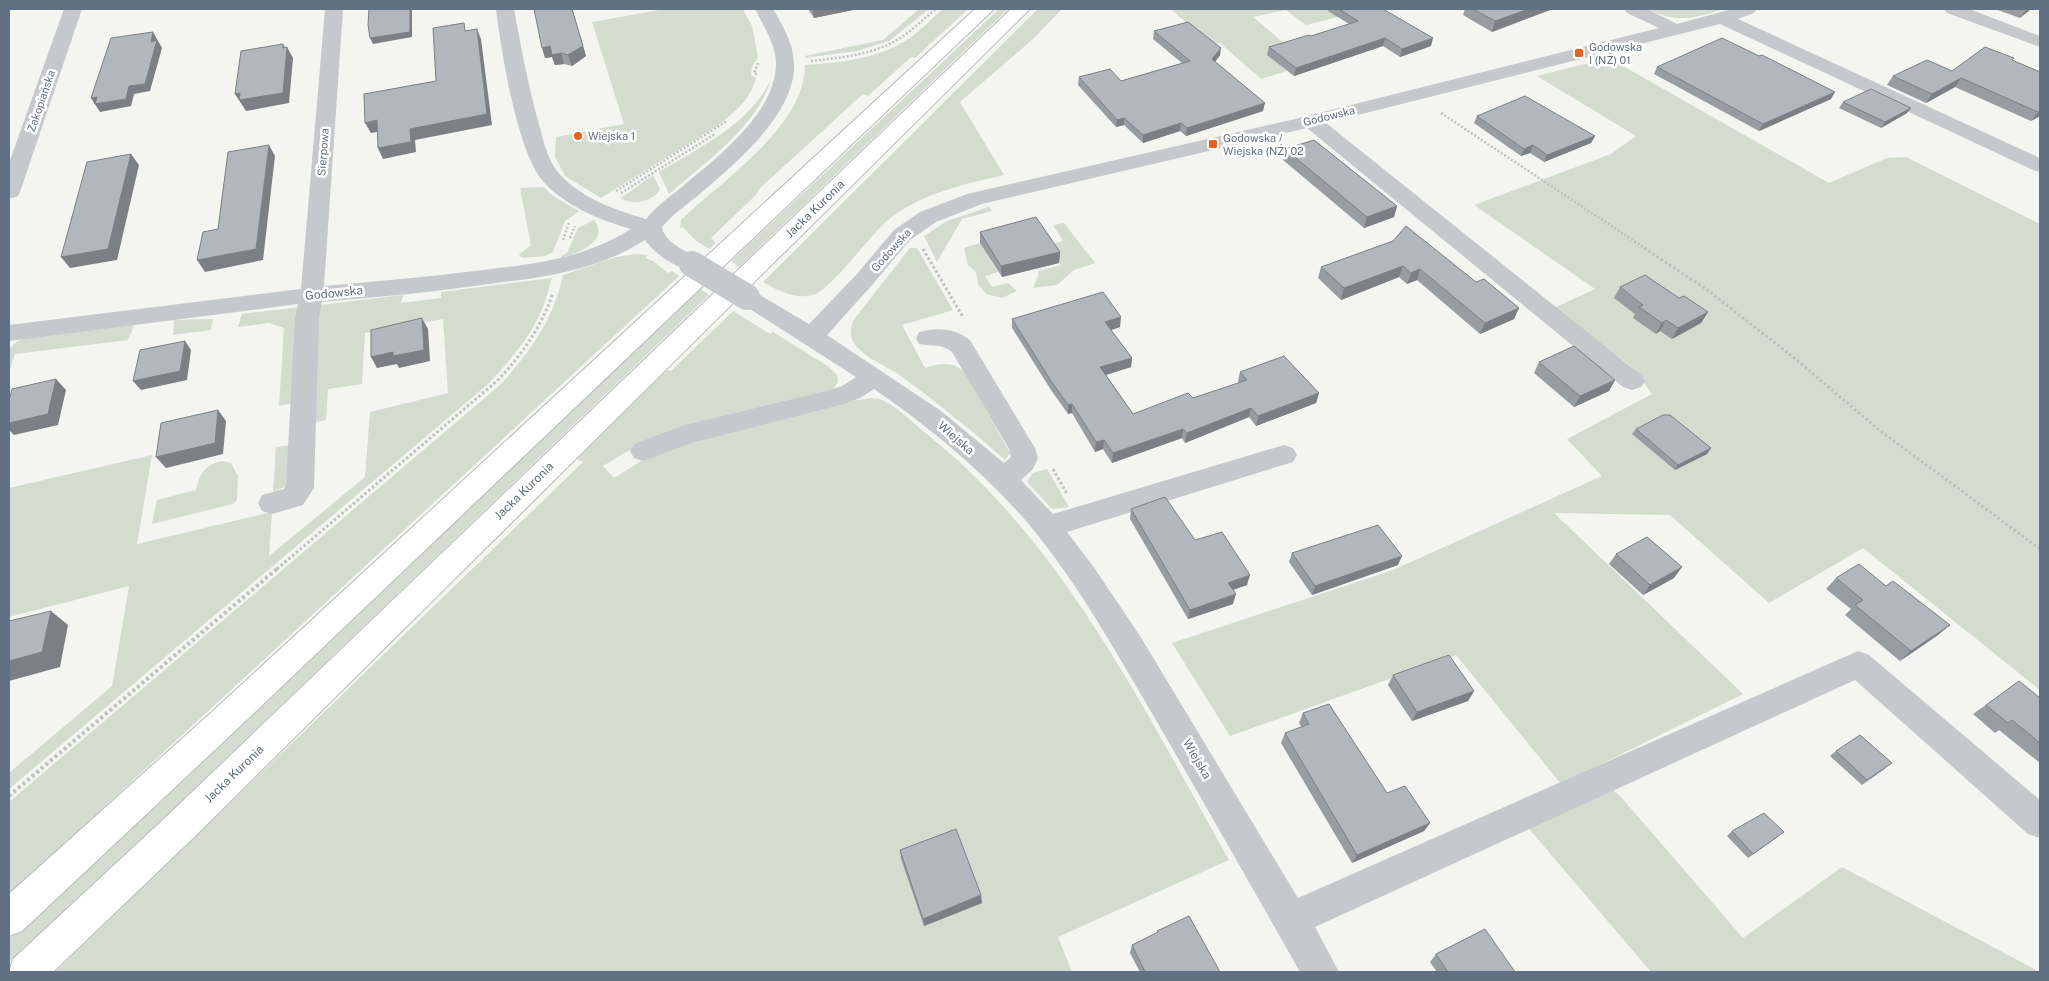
<svg xmlns="http://www.w3.org/2000/svg" width="2049" height="981" font-family="'Public Sans',sans-serif">
	<style>
		.green { fill: #d4dcd0 }
		.lines { fill: none; stroke-linecap: round; stroke-linejoin: round }
		.major-casing { stroke: #b8bbbf; stroke-width: 2 }
		.path-far2 { stroke: #bfc0c2; stroke-width: 2.5; stroke-dasharray: 2 2; stroke-linecap: butt }
		.path-far1 { stroke: #bfc0c2; stroke-width: 3; stroke-dasharray: 2.5 2.5; stroke-linecap: butt }
		.path { stroke: #bfc0c2; stroke-width: 4; stroke-dasharray: 3 3; stroke-linecap: butt }
		.minor { fill: #c6c9cc; fill-rule: evenodd }
		.major { fill: #fff; fill-rule: evenodd }
		.minor-bridge { stroke: #c6c9cc; stroke-width: 26 }
		.wall { fill: #989da2 }
		.shaded-wall { fill: #7c8084 }
		.building { fill: #b1b7bc; stroke: #7c8084 }
		.poi-dot { fill: #ef6115; stroke: #fff; stroke-width: 2 }
		.labels { text-anchor: middle; dominant-baseline: central; stroke-width: 5; stroke-linejoin: round; paint-order: stroke }
		.far-poi-label { font-size: 11px; fill: #617083; stroke: #fff; text-anchor: start }
		.far-street-label { font-size: 11px; fill: #617083; stroke: #fff }
		.street-label { font-size: 12px; fill: #617083; stroke: #fff }
	</style>
	<rect width="100%" height="100%" fill="#f4f4f0"/>
	<g class="green">
		<path d="M665 9H743L752 26 758 57 752 67 751 75 756 78C750 100 735 112 717 126L601 198 565 176 555 157 556 137 624 124 592 22Z"/>
		<path d="M919 9H929L889 41 856 51 805 58V56L883 40Z"/>
		<path d="M943 9H968L915 58 911 57 868 96 863 94 759 189 757 194 711 238 716 243 709 249 694 239 683 227 680 228 681 220C721 181 805 127 805 65 837 63 877 59 905 41 919 33 931 19 943 9Z"/>
		<path d="M999 9H1008L739 267 731 261Z"/>
		<path d="M1038 9H1062L1033 39 960 102 1004 175C964 184 920 194 888 220 869 236 831 290 813 295 795 300 777 290 763 282Z"/>
		<path d="M1171 9H1369L1306 25 1286 10 1253 17 1309 64 1261 79 1220 43 1211 45Z"/>
		<path d="M1647 9H1724C1693 19 1678 23 1647 9Z"/>
		<path d="M1609 58 1829 183 1887 158 1906 157 2040 224V690L1863 548 1769 603 1670 515 1554 513 1743 694 1561 784 1456 655 1230 736 1172 643 1393 570 1602 476 1567 439 1652 394 1632 367 1554 308 1595 289 1474 205 1611 154 1636 136 1537 76Z"/>
		<path d="M771 80C755 129 706 161 669 194L659 172C700 147 748 125 771 80Z"/>
		<path d="M653 175 660 189C654 201 632 207 621 198Z"/>
		<path d="M543 187 553 196 579 211 565 221 553 252 545 256 522 258 519 255 531 245 520 188Z"/>
		<path d="M989 207 992 211 962 219 937 262 924 236 947 221Z"/>
		<path d="M594 220C611 241 576 254 561 258V256L567 253 578 228Z"/>
		<path d="M1064 223 1095 263 1074 270 1057 285 1033 288 1038 276V271L1061 265 1047 245 1063 241 1053 225Z"/>
		<path d="M980 243 998 272 985 276 992 287 1008 283 1017 291 1002 298 986 294 978 284 976 272 968 265 964 248Z"/>
		<path d="M910 248H917L953 310 902 325 925 368C941 363 953 361 965 373L1010 453 1005 460C972 430 937 403 901 376 887 366 864 358 854 343 849 335 850 326 855 318Z"/>
		<path d="M636 254 648 255 645 258 653 261 668 273 672 271 679 276 9 895V802L500 385C530 352 554 319 563 275L616 257Z"/>
		<path d="M552 278C548 291 545 304 539 316 527 341 507 364 487 385L9 789V773L112 686 129 586 9 617V488L152 455 137 544 272 512 269 556 365 477 370 412 448 393 443 319 365 333 362 384 328 389 326 420 317 422 310 421 314 316 320 305 403 295 401 303 441 298V292Z"/>
		<path d="M700 289 709 295 167 815 9 962V939L160 803Z"/>
		<path d="M301 307 294 403 279 406 284 328 269 323 238 327 242 314Z"/>
		<path d="M733 311 770 334 773 332 829 367 837 375 838 382 832 391 638 445 603 466 614 478 654 453 679 444 857 400C865 399 872 397 879 399 894 403 915 425 928 435 1064 544 1145 711 1229 860L1058 937 1072 972H55L583 462 576 458 667 370 671 371Z"/>
		<path d="M213 319 211 330 173 335 174 320Z"/>
		<path d="M135 323 128 340 15 354 9 372V349L16 342 28 337Z"/>
		<path d="M293 445 291 484 273 492 276 447Z"/>
		<path d="M222 461 231 463 238 476 237 500 233 504 152 524 157 500 196 490C200 474 204 465 222 461Z"/>
		<path d="M1047 469 1069 507 1052 509 1027 482 1033 473Z"/>
		<path d="M1608 785 1621 797 1743 938 1842 867 2040 972H1651L1525 824Z"/>
	</g>
	<g class="lines">
		<g class="major-casing">
			<g id="major">
				<path d="M975 9H994L236 730 22 931 9 936V894L214 710Z"/>
				<path d="M1011 9H1030L190 841 53 972H9L13 959 166 817Z"/>
			</g>
		</g>
		<g class="path-far2">
			<path d="M811 61C840 58 871 55 897 40 911 32 923 19 936 9"/>
			<path d="M757 74 754 73 758 63"/>
			<path d="M1441 113 1646 249"/>
			<path d="M616 191 727 121"/>
			<path d="M621 193 715 134"/>
			<path d="M570 238 575 226"/>
			<path d="M563 240 569 223"/>
		</g>
		<g class="path-far1">
			<path d="M1644 248 1706 289 1798 361 1879 430 2040 549"/>
			<path d="M923 249 963 317"/>
			<path d="M1053 469 1067 494"/>
			<path d="M277 569 497 381C522 355 541 327 553 293"/>
		</g>
		<path class="path" d="M9 796 278 568"/>
		<g class="minor">
			<path d="M64 9H82L20 192 17 197 9 198V163Z"/>
			<path d="M325 9H343L324 286C377 281 430 277 483 270 539 263 582 259 631 229 600 220 564 206 542 180 517 150 501 50 496 9H514C521 47 528 84 538 121 543 137 546 157 557 171 577 196 614 210 643 218L646 219C656 206 670 197 683 186 718 157 777 112 776 62 775 43 763 25 755 9H773C782 24 793 43 794 62 797 112 737 162 702 192 689 203 673 214 662 227 665 244 687 251 700 259L703 264 700 269C683 274 655 255 645 240 596 271 545 277 489 284 434 292 378 297 322 302L319 318 314 488 303 505 272 514 262 511 258 503 262 495 284 489 286 485 295 318 298 304 9 341V325L301 289Z"/>
			<path d="M1624 9H1647L1677 24 1732 9H1757L1754 13 1738 19 2040 158V172L2033 170 1720 24 1326 123 1641 375 1645 381 1641 387 1632 390 1623 387 1307 128 982 204 936 222 910 240 873 284 827 335 941 411 1004 463 1011 457 1009 449 952 352C942 343 931 347 919 344L916 338 919 332C937 327 955 328 970 340L1035 448 1038 458 1033 469 1021 480 1053 514 1284 445 1293 448 1297 455 1293 462 1067 532 1093 566 1140 636 1298 898 1858 651 1869 655 2040 800V838L2028 834 1855 680 1315 927 1339 972H1300C1249 882 1198 792 1146 703 1108 638 1070 571 1020 514 977 467 927 425 874 389L860 398 844 404 691 443 643 461 634 458 630 451 634 444 685 425 830 390 842 386 856 377 739 302 735 297 739 292 747 289 755 292 809 324 857 274 894 230 920 212 967 194 1295 119 1659 28 1627 13Z"/>
			<path d="M1944 9H1969L2040 36V47L1947 13Z"/>
		</g>
		<use href="#major" class="major"/>
		<path class="minor-bridge" d="M692 264 747 297"/>
	</g>
	<g class="wall">
		<path d="M572 9 586 56 572 66 564 64 555 65 552 57 545 58Z"/>
		<path d="M808 9H858L814 18Z"/>
		<path d="M1328 9H1383L1431 46 1400 57 1383 46 1294 76 1267 55 1269 47 1311 36 1349 24 1328 11Z"/>
		<path d="M1465 9H1551L1550 10 1492 32 1463 15Z"/>
		<path d="M1995 9H2031L2020 18Z"/>
		<path d="M1154 31 1220 55 1215 62 1263 111 1186 136 1180 131 1143 143 1124 125 1116 127 1078 85 1079 77 1121 81 1182 63 1153 39Z"/>
		<path d="M2013 61 2040 72V116L2031 121 1955 87 1926 103 1887 85 1893 76 1952 71Z"/>
		<path d="M1657 67 1831 99 1759 131 1654 74Z"/>
		<path d="M1843 102 1907 113 1881 128 1839 108Z"/>
		<path d="M1477 116 1595 136 1591 143 1544 162 1530 153 1521 156 1474 123Z"/>
		<path d="M1285 149 1397 206 1394 217 1364 228 1283 160Z"/>
		<path d="M980 232 1060 252 1059 263 1002 277 980 243Z"/>
		<path d="M1393 241 1476 282 1519 308 1514 319 1480 334 1417 280 1407 284 1399 277 1341 300 1318 278 1321 267Z"/>
		<path d="M1620 287 1679 298 1708 312 1701 323 1672 339 1660 331 1656 334 1633 318 1635 314 1614 298Z"/>
		<path d="M1012 319 1120 327 1111 330 1132 358 1131 367 1106 375 1133 414 1193 398 1239 383 1238 381 1240 372 1319 393 1316 403 1256 426 1249 417 1185 443 1182 438 1112 463 1103 449 1095 452 1072 413 1068 414 1051 390 1012 328Z"/>
		<path d="M1539 362 1615 380 1609 391 1574 407 1534 373Z"/>
		<path d="M1636 429 1711 448 1707 454 1675 470 1632 434Z"/>
		<path d="M1131 509 1195 540 1247 585 1233 590V604L1188 619 1130 519Z"/>
		<path d="M1292 553 1398 565 1312 595 1289 562Z"/>
		<path d="M1616 554 1674 578 1643 595 1609 564Z"/>
		<path d="M1836 578 1938 635 1900 661 1845 615 1851 609 1826 589Z"/>
		<path d="M1393 675 1474 691 1468 701 1412 721 1388 685Z"/>
		<path d="M2040 698V763L1999 730 1995 733 1973 714 1986 705Z"/>
		<path d="M1303 713 1387 793 1430 823 1424 831 1352 863 1281 743 1285 733 1302 727 1299 723Z"/>
		<path d="M1836 751 1886 768 1862 785 1830 756Z"/>
		<path d="M1732 831 1778 837 1748 858 1727 836Z"/>
		<path d="M900 850 982 903 924 926 901 859Z"/>
		<path d="M1157 931 1220 972H1140L1130 953 1132 945 1157 933Z"/>
		<path d="M1436 954 1515 972H1437L1430 962Z"/>
	</g>
	<g class="shaded-wall">
		<path d="M410 9H412V37L373 44 370 38Z"/>
		<path d="M572 9 586 56 572 66 568 55Z"/>
		<path d="M823 9H858L814 18 813 11Z"/>
		<path d="M1529 9H1551L1550 10 1492 32 1495 21Z"/>
		<path d="M2027 9H2031L2020 18Z"/>
		<path d="M477 29 481 39 492 125 415 140 416 152 383 159 378 148 410 129Z"/>
		<path d="M153 32 162 48 150 91 134 94 131 106 100 112 91 98 129 86 151 42Z"/>
		<path d="M1385 38 1383 46 1294 76 1296 68Z"/>
		<path d="M1433 38 1431 46 1400 57 1402 49Z"/>
		<path d="M283 44 287 51V47L293 58 289 103 246 111 235 94 283 48Z"/>
		<path d="M550 46 561 53 564 64 555 65 552 57 545 58 542 48Z"/>
		<path d="M1221 48 1220 55 1211 67 1212 59Z"/>
		<path d="M1961 78 1955 87 1926 103 1932 94Z"/>
		<path d="M1835 92 1831 99 1759 131 1763 124Z"/>
		<path d="M1265 103 1263 111 1186 136 1187 128Z"/>
		<path d="M1911 108 1907 113 1881 128 1885 122Z"/>
		<path d="M2040 111V116L2031 121 2038 112Z"/>
		<path d="M1124 118V125L1116 127 1117 120Z"/>
		<path d="M377 120 382 131 371 133 365 123Z"/>
		<path d="M1181 123 1180 131 1143 143V135Z"/>
		<path d="M1595 136 1591 143 1544 162 1547 155Z"/>
		<path d="M269 145 275 156 263 260 205 272 197 260 256 249Z"/>
		<path d="M1533 145 1530 153 1521 156 1524 149Z"/>
		<path d="M131 154 139 165 117 260 70 268 61 257Z"/>
		<path d="M1397 206 1394 217 1364 228 1367 217Z"/>
		<path d="M1060 252 1059 263 1002 277 1001 266Z"/>
		<path d="M1403 266 1399 277 1341 300 1344 288Z"/>
		<path d="M1420 269 1417 280 1407 284 1411 273Z"/>
		<path d="M1519 308 1514 319 1480 334 1485 323Z"/>
		<path d="M1708 312 1701 323 1672 339 1678 328Z"/>
		<path d="M1121 317 1120 327 1105 332V322Z"/>
		<path d="M422 318 428 329 430 361 399 368 397 364 377 368 371 357Z"/>
		<path d="M1666 320 1660 331 1656 334 1662 323Z"/>
		<path d="M185 341 191 350 187 380 141 390 133 381Z"/>
		<path d="M1132 358 1131 367 1099 377 1100 367Z"/>
		<path d="M56 379 66 390 58 425 14 435 9 430V423Z"/>
		<path d="M1615 380 1609 391 1574 407 1580 396Z"/>
		<path d="M1319 393 1316 403 1256 426 1258 416Z"/>
		<path d="M1072 404V413L1068 414V405Z"/>
		<path d="M1251 408 1249 417 1185 443 1187 433Z"/>
		<path d="M218 410 226 421 223 454 166 468 156 457Z"/>
		<path d="M1183 429 1182 438 1112 463 1113 453Z"/>
		<path d="M1104 440 1103 449 1095 452 1096 442Z"/>
		<path d="M1711 448 1707 454 1675 470 1678 465Z"/>
		<path d="M1402 556 1398 565 1312 595 1315 586Z"/>
		<path d="M1682 567 1674 578 1643 595 1650 585Z"/>
		<path d="M1250 575 1247 585 1226 592 1228 583Z"/>
		<path d="M1236 594 1233 604 1188 619 1190 610Z"/>
		<path d="M51 611 68 625 60 667 9 681V661Z"/>
		<path d="M1950 625 1938 635 1900 661 1911 651Z"/>
		<path d="M1474 691 1468 701 1412 721 1417 712Z"/>
		<path d="M1430 823 1424 831 1352 863 1357 855Z"/>
		<path d="M981 895 982 903 924 926 923 919Z"/>
	</g>
	<g class="building">
		<path d="M369 9H410V32L370 38 368 25Z"/>
		<path d="M534 9H572L583 46 568 55 561 53 552 55 550 46 542 48Z"/>
		<path d="M812 9H823L813 11Z"/>
		<path d="M1339 9H1383L1433 38 1402 49 1385 38 1296 68 1269 47 1309 35 1311 36 1358 21Z"/>
		<path d="M1473 9H1529L1495 21Z"/>
		<path d="M1188 22 1221 48 1212 59 1265 103 1187 128 1181 123 1143 135 1124 118 1117 120 1079 77 1110 69 1121 81 1190 61 1154 31Z"/>
		<path d="M464 23 465 31 477 29 487 114 410 129 411 142 378 148 377 120 365 123 364 94 436 81 433 28Z"/>
		<path d="M153 32 151 42 157 40 145 84 129 86 126 99 95 104 97 97 91 98 111 38Z"/>
		<path d="M1722 38 1759 56 1762 55 1835 92 1763 124 1657 67Z"/>
		<path d="M283 44V48L287 47 283 93 239 100 240 93 235 94 241 51Z"/>
		<path d="M1985 47 2014 58 2012 60 2040 72V111L2038 112 1961 78 1932 94 1893 76 1927 60 1952 71Z"/>
		<path d="M1871 89 1911 108 1885 122 1843 102Z"/>
		<path d="M1525 96 1595 136 1547 155 1533 145 1524 149 1477 116Z"/>
		<path d="M1314 140 1397 206 1367 217 1285 149Z"/>
		<path d="M269 145 256 249 197 260 203 232 218 229 228 152Z"/>
		<path d="M131 154 108 249 61 257 87 162Z"/>
		<path d="M1036 217 1060 252 1001 266 980 232Z"/>
		<path d="M1406 226 1476 282 1484 279 1519 308 1485 323 1420 269 1411 273 1403 266 1344 288 1321 267 1393 241Z"/>
		<path d="M1645 275 1679 298 1684 296 1708 312 1678 328 1666 320 1662 323 1639 307 1643 305 1620 287Z"/>
		<path d="M1103 292 1121 317 1105 322 1132 358 1100 367 1133 414 1188 393 1193 398 1247 380 1240 372 1284 356 1319 393 1258 416 1251 408 1187 433 1183 429 1113 453 1104 440 1096 442 1072 404 1068 405 1051 381 1012 319Z"/>
		<path d="M422 318 424 350 393 356V352L371 357V330Z"/>
		<path d="M185 341 180 371 133 381 140 350Z"/>
		<path d="M1574 346 1615 380 1580 396 1539 362Z"/>
		<path d="M56 379 48 414 9 423V401L12 389Z"/>
		<path d="M218 410 215 443 156 457 161 423Z"/>
		<path d="M1663 415H1670L1711 448 1678 465 1636 429Z"/>
		<path d="M1165 497 1195 540 1222 532 1250 575 1228 583 1236 594 1190 610 1131 509Z"/>
		<path d="M1378 525 1402 556 1315 586 1292 553Z"/>
		<path d="M1647 537 1682 567 1650 585 1616 554Z"/>
		<path d="M1859 564 1886 586 1893 581 1950 625 1911 651 1855 605 1863 600 1836 578Z"/>
		<path d="M51 611 42 652 9 661V621Z"/>
		<path d="M1449 655 1474 691 1417 712 1393 675Z"/>
		<path d="M2019 681 2040 698V743L2012 720 2008 723 1986 705Z"/>
		<path d="M1329 704 1387 793 1405 786 1430 823 1357 855 1285 733 1309 724 1303 713Z"/>
		<path d="M1860 735 1892 763 1867 780 1836 751Z"/>
		<path d="M1764 813 1784 832 1753 854 1732 831Z"/>
		<path d="M956 829 981 895 923 919 900 850Z"/>
		<path d="M1189 916 1220 972H1145L1132 945 1158 932 1157 931Z"/>
		<path d="M1485 929 1515 972H1448L1436 954Z"/>
	</g>
	<g class="poi-dot">
		<rect x="1574" y="48" width="10" height="10" rx="2.5"/>
		<circle cx="578" cy="136" r="5"/>
		<rect x="1208" y="139" width="10" height="10" rx="2.5"/>
	</g>
	<g class="labels">
		<g class="far-poi-label">
			<text x="1589" y="47">Godowska<tspan x="1589" dy="13">I (NŻ) 01</tspan></text>
			<text x="588" y="136">Wiejska 1</text>
			<text x="1223" y="138">Godowska /<tspan x="1223" dy="13">Wiejska (NŻ) 02</tspan></text>
		</g>
		<g class="far-street-label">
			<text transform="translate(41 101) rotate(-71)">Zakopiańska</text>
			<text transform="translate(1329 116) rotate(-14)">Godowska</text>
			<text transform="translate(323 152) rotate(-86)">Sierpowa</text>
			<text transform="translate(891 250) rotate(-48)">Godowska</text>
		</g>
		<g class="street-label">
			<text transform="translate(815 209) rotate(-44)">Jacka Kuronia</text>
			<text transform="translate(334 293) rotate(-6)">Godowska</text>
			<text transform="translate(956 438) rotate(41)">Wiejska</text>
			<text transform="translate(524 491) rotate(-44)">Jacka Kuronia</text>
			<text transform="translate(1197 759) rotate(60)">Wiejska</text>
			<text transform="translate(234 774) rotate(-44)">Jacka Kuronia</text>
		</g>
	</g>
	<rect width="2049" height="981" fill="none" stroke="#617083" stroke-width="20"/>
</svg>
